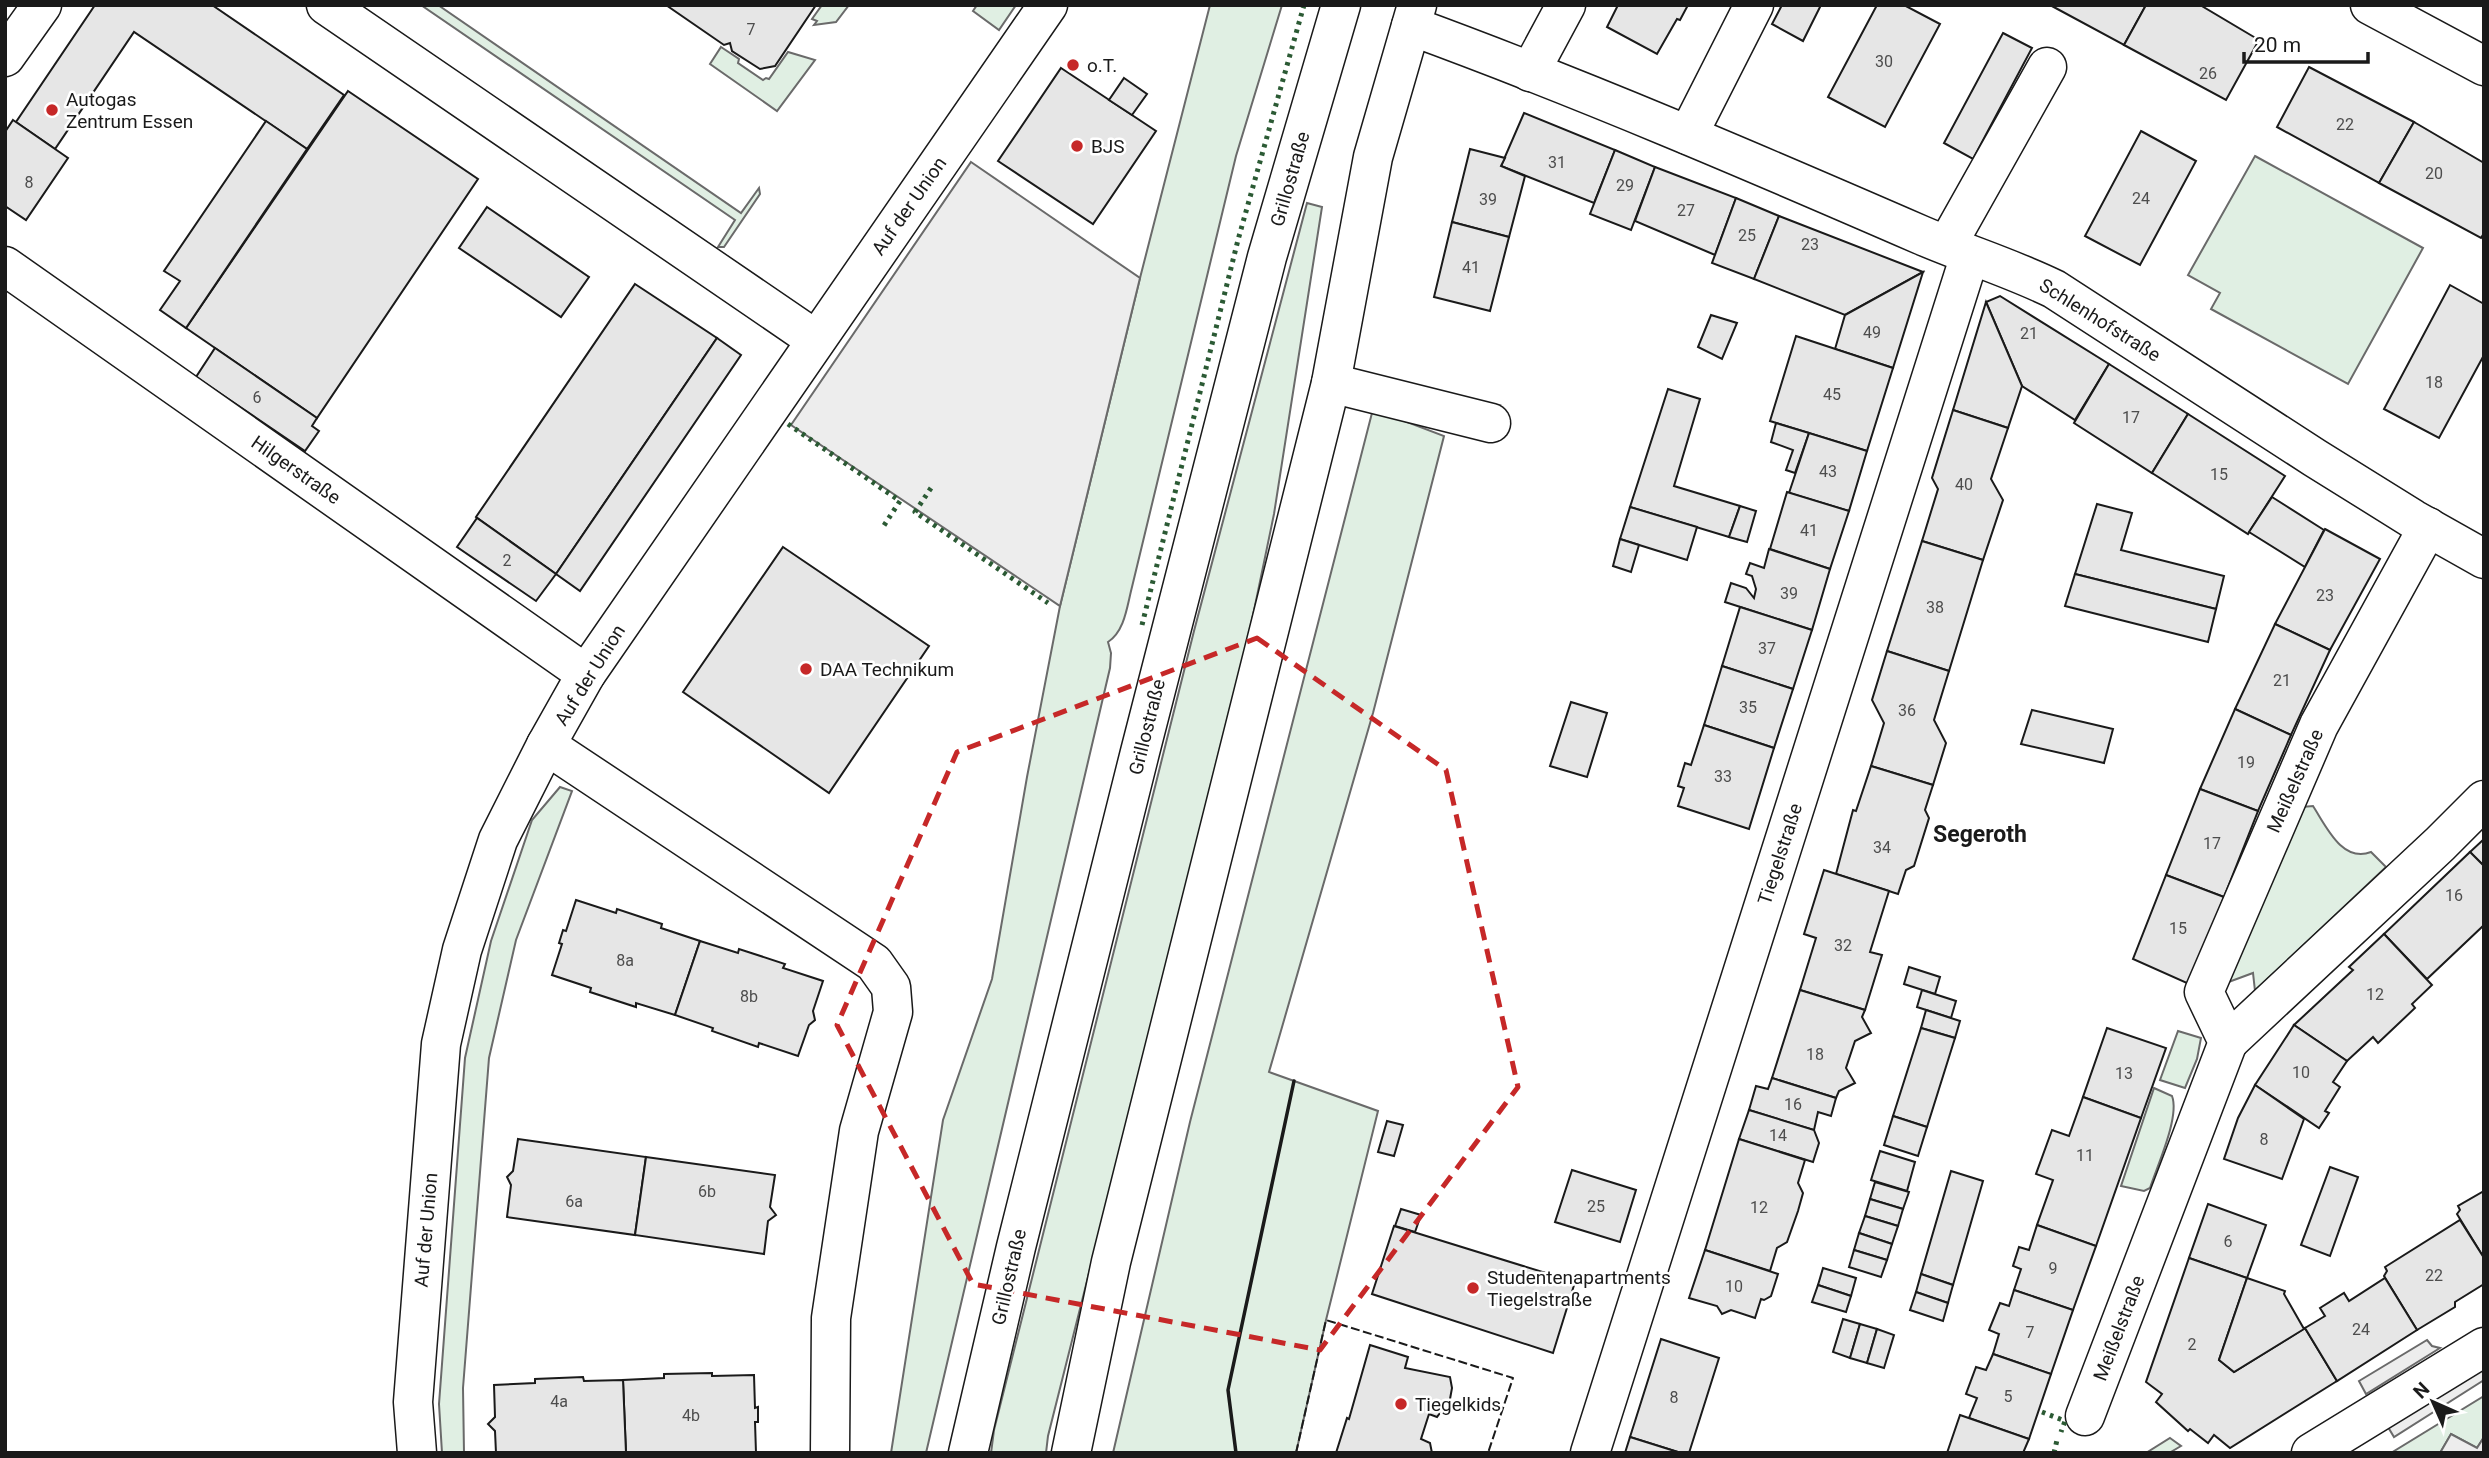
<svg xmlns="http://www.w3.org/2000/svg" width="2489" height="1458" font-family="Roboto,sans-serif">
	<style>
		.green { fill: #e0efe3; stroke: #6a6a6a; stroke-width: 2 }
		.parking { fill: #ededed; stroke: #6a6a6a; stroke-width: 2 }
		.building { fill: #e6e6e6; stroke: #1a1a1a; stroke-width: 2 }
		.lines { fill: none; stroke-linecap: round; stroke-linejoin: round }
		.minor-casing { stroke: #1a1a1a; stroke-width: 41 }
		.major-casing { stroke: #1a1a1a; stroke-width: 41 }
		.minor { stroke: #fff; stroke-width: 38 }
		.major { stroke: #fff; stroke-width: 38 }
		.hedge { stroke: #2b5a34; stroke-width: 5; stroke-dasharray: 3.5 5; stroke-linecap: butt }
		.fence { stroke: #1a1a1a; stroke-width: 2; stroke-dasharray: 9 3.5; stroke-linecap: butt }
		.wall { stroke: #1a1a1a; stroke-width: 3.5 }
		.marked { fill: none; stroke: #c62828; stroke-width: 5; stroke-dasharray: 14 9; stroke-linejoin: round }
		.poi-dot { fill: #c62828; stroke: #fff; stroke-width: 2.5 }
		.labels { text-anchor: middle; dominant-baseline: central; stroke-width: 5; stroke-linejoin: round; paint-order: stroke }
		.number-label { font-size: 16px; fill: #4d4d4d }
		.poi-label { font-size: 19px; fill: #1a1a1a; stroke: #fff; text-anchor: start }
		.street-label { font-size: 19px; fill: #1a1a1a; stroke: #fff }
		.quarter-label { font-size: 23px; font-weight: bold; fill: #1a1a1a; stroke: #fff }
	</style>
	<rect width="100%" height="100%" fill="#fff"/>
	<g class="green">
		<path d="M421 5H438L741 213 759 188 760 194 724 247H718L735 220Z"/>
		<path d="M822 5H849L836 22 814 25 817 21 812 19Z"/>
		<path d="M977 5H1016L999 30 973 11Z"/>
		<path d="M1210 5H1282L1236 156 1132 587C1127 606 1125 631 1108 642L1111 653 1110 668 926 1453H891L943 1120 992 979 1027 777 1060 606 1140 278Z"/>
		<path d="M721 47 739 59 738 63 763 80 766 78 769 79 788 52 815 60 777 111 710 64Z"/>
		<path d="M2255 156 2423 248 2348 384 2211 309 2220 293 2188 275Z"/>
		<path d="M1307 203 1322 207 1274 514 1246 649 1048 1436 1046 1453H991L994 1430 1194 631Z"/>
		<path d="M1373 409 1444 436 1373 713 1269 1072 1378 1111 1326 1320 1296 1453H1113L1190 1122Z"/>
		<path d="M560 787 572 791 516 940 489 1058 463 1388 464 1453H442L439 1404 465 1058 491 941 532 820Z"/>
		<path d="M2313 806C2326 826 2342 863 2371 852L2386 867 2255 991 2253 973 2226 983 2302 807Z"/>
		<path d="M2178 1031 2201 1038 2197 1059 2185 1088 2160 1080Z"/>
		<path d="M2154 1088 2172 1096C2180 1117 2157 1166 2150 1188L2144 1191 2121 1186Z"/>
		<path d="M2484 1396V1437L2477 1448 2451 1434 2440 1453H2391Z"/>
		<path d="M2170 1438 2181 1446 2169 1453H2146Z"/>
	</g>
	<g class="parking">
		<path d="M971 162 1140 278 1060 606 791 425Z"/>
		<path d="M2427 1340 2432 1346 2440 1348 2366 1394 2359 1381Z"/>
		<path d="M2484 1366V1380L2394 1437 2388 1427Z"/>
		<path d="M2451 1434 2477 1448 2484 1437V1453H2440Z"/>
	</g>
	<g class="building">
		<path d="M95 5H212L344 95 307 149 134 32 55 149 16 122Z"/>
		<path d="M666 5H816L775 66 760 69 732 51 730 43 724 45Z"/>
		<path d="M1618 5H1688L1680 20 1677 19 1657 54 1607 27Z"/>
		<path d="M1782 5H1821L1803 41 1772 24Z"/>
		<path d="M1877 5H1904L1940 24 1885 127 1828 97Z"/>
		<path d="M2050 5H2146L2124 45Z"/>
		<path d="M2146 5H2200L2259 40 2226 100 2124 45Z"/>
		<path d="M2003 33 2032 48 1973 159 1944 143Z"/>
		<path d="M2309 67 2414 122 2379 183 2277 127Z"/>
		<path d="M1061 68 1156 131 1093 224 998 161Z"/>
		<path d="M1124 78 1147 94 1132 115 1109 100Z"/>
		<path d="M348 91 478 179 317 418 186 328Z"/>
		<path d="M1524 113 1615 150 1594 203 1501 166Z"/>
		<path d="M13 120 68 158 26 220 5 206V132Z"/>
		<path d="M266 121 307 149 186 328 160 310 180 281 164 271Z"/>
		<path d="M2414 122 2484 163V233L2481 238 2379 183Z"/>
		<path d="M2141 131 2196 161 2140 265 2085 236Z"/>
		<path d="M1470 149 1505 158 1501 166 1525 176 1509 237 1452 222Z"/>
		<path d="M1615 150 1655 167 1631 230 1590 214Z"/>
		<path d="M1655 167 1736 198 1715 255 1635 221Z"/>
		<path d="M1736 198 1779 216 1754 279 1712 263Z"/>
		<path d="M487 207 589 277 561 317 459 248Z"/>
		<path d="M1779 216 1923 272 1845 315 1754 279Z"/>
		<path d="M1452 222 1509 237 1490 311 1434 297Z"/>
		<path d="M1923 272 1893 368 1835 349 1845 315Z"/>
		<path d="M635 284 717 338 556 574 476 517Z"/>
		<path d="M2450 285 2484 304V355L2439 438 2384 409Z"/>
		<path d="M2000 296 2109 364 2075 420 2022 386 1986 302Z"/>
		<path d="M1986 302 2022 386 2008 428 1953 410Z"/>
		<path d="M1711 315 1737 323 1722 359 1698 347Z"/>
		<path d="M1796 336 1893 368 1867 451 1770 421Z"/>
		<path d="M717 338 741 355 580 591 556 574Z"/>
		<path d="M215 348 317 418 312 426 319 431 305 451 196 377Z"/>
		<path d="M2109 364 2188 414 2152 473 2074 423Z"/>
		<path d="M1668 389 1700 399 1674 486 1740 506 1729 537 1630 507Z"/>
		<path d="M1953 410 2008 428 1991 479 2003 500 1983 560 1922 541 1938 489 1932 478Z"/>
		<path d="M2188 414 2285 476 2248 534 2152 473Z"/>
		<path d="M1776 423 1809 433 1795 473 1786 470 1793 450 1771 442Z"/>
		<path d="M1809 433 1867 451 1849 511 1789 493Z"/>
		<path d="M1787 492 1849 511 1830 569 1770 549Z"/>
		<path d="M2272 497 2324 530 2305 567 2249 532Z"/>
		<path d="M2097 504 2132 513 2121 550 2224 576 2216 609 2075 574Z"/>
		<path d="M1740 506 1756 511 1747 542 1729 537Z"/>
		<path d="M1630 507 1697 527 1687 560 1620 539Z"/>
		<path d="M477 518 556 574 536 601 457 547Z"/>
		<path d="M2325 529 2380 559 2330 650 2275 624Z"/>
		<path d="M1620 539 1639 545 1631 572 1613 566Z"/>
		<path d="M1922 541 1983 560 1949 671 1887 651Z"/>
		<path d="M783 547 929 646 829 793 683 692Z"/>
		<path d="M1769 549 1830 569 1812 630 1725 602 1731 583 1746 588 1754 598 1756 589 1752 576 1746 574 1750 563 1764 568Z"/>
		<path d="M2075 574 2216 609 2208 642 2065 606Z"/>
		<path d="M1740 607 1812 630 1793 689 1722 666Z"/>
		<path d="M2275 624 2330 650 2291 735 2235 709Z"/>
		<path d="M1887 651 1949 671 1934 720 1946 743 1933 785 1871 766 1884 723 1872 700Z"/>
		<path d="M1722 666 1793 689 1774 748 1704 725Z"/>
		<path d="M1571 702 1607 713 1587 777 1550 766Z"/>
		<path d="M2235 709 2291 735 2258 811 2200 789Z"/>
		<path d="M2032 710 2113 729 2104 763 2021 744Z"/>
		<path d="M1704 725 1774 748 1749 829 1678 806 1684 788 1678 786 1685 763 1691 765Z"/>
		<path d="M1871 766 1933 785 1925 810 1929 818 1914 866 1906 870 1898 894 1836 874 1853 810 1856 811Z"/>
		<path d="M2200 789 2258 811 2224 897 2166 875Z"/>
		<path d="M2484 839V866L2470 852Z"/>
		<path d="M2470 852 2484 866V925L2427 979 2384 934Z"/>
		<path d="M1824 870 1889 891 1870 952 1882 955 1865 1010 1800 990 1816 938 1804 934Z"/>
		<path d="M2166 875 2224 897 2189 984 2133 959Z"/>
		<path d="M576 900 616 913 617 909 662 924 661 928 700 941 675 1015 636 1003V1007L590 992 591 988 552 975 562 944 559 943 563 930 566 931Z"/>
		<path d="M2384 934 2432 985 2412 1004 2415 1008 2378 1043 2373 1037 2347 1061 2294 1025 2353 970 2349 967Z"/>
		<path d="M700 941 738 953 739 949 785 964 783 968 823 981 813 1011 815 1020 809 1025 798 1056 759 1043 758 1047 712 1031 713 1028 675 1015Z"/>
		<path d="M1909 967 1940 977 1935 994 1904 984Z"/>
		<path d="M1800 990 1865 1010 1862 1017 1871 1033 1855 1041 1846 1068 1855 1083 1839 1091 1836 1098 1772 1078Z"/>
		<path d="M1922 990 1956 1001 1951 1018 1917 1007Z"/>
		<path d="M1926 1010 1960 1021 1955 1038 1921 1028Z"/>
		<path d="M2294 1025 2347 1061 2333 1082 2340 1087 2325 1111 2329 1113 2319 1128 2255 1085Z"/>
		<path d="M1921 1028 1955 1038 1927 1127 1893 1116Z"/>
		<path d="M2107 1028 2166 1048 2141 1118 2083 1097Z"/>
		<path d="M1772 1078 1836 1098 1831 1116 1818 1112 1814 1130 1749 1110 1756 1086 1768 1089Z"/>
		<path d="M2255 1085 2304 1119 2282 1179 2224 1159 2238 1118Z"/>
		<path d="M2083 1097 2141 1118 2096 1246 2037 1225 2053 1180 2036 1174 2052 1130 2069 1136Z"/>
		<path d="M1749 1110 1814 1130 1819 1143 1813 1162 1739 1139Z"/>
		<path d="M1893 1116 1927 1127 1918 1156 1884 1145Z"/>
		<path d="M1387 1121 1403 1125 1394 1156 1378 1152Z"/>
		<path d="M518 1139 646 1157 635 1235 507 1217 511 1185 507 1177 513 1171Z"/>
		<path d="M1739 1139 1805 1160 1798 1183 1803 1193 1798 1211 1787 1242 1777 1248 1770 1271 1705 1250Z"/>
		<path d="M1880 1151 1915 1162 1907 1191 1871 1180Z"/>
		<path d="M646 1157 775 1175 770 1207 776 1215 768 1221 764 1254 635 1235Z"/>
		<path d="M2330 1167 2358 1177 2330 1256 2301 1245Z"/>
		<path d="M1572 1170 1636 1190 1620 1242 1555 1222Z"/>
		<path d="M1951 1171 1983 1181 1953 1285 1921 1274Z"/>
		<path d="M1875 1182 1909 1192 1903 1209 1870 1199Z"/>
		<path d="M2484 1191V1258L2457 1214 2460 1210 2458 1206Z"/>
		<path d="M1870 1199 1903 1209 1898 1226 1865 1216Z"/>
		<path d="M2208 1204 2266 1225 2247 1278 2189 1258Z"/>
		<path d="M1401 1209 1421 1215 1415 1232 1395 1226Z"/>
		<path d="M1865 1216 1898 1226 1892 1244 1859 1233Z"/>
		<path d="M2460 1220 2484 1258V1284L2455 1302V1307L2417 1330 2384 1276 2387 1271 2385 1267Z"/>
		<path d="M2037 1225 2096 1246 2073 1310 2014 1290 2021 1269 2013 1266 2019 1247 2029 1250Z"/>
		<path d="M1394 1226 1575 1282 1553 1353 1372 1294Z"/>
		<path d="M1859 1233 1892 1244 1887 1260 1854 1250Z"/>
		<path d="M1705 1250 1778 1274 1771 1296 1764 1300 1761 1299 1755 1318 1731 1310 1722 1314 1717 1306 1689 1298Z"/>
		<path d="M1854 1250 1887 1260 1881 1277 1849 1267Z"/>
		<path d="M2189 1258 2247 1278 2219 1360 2234 1372 2305 1328 2337 1381 2230 1448 2214 1435 2208 1443 2190 1429 2188 1431 2156 1402 2162 1394 2146 1382Z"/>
		<path d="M1823 1268 1856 1278 1851 1296 1818 1285Z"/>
		<path d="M1921 1274 1953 1285 1948 1303 1916 1292Z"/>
		<path d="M2247 1278 2285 1291 2284 1294 2304 1329 2234 1372 2219 1360Z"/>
		<path d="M2385 1278 2417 1330 2337 1381 2305 1328 2325 1316 2320 1308 2344 1293 2349 1301Z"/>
		<path d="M1818 1285 1851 1296 1846 1312 1812 1302Z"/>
		<path d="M2014 1290 2073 1310 2051 1374 1993 1354 1999 1334 1989 1330 2000 1303 2009 1306Z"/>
		<path d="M1916 1292 1948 1303 1943 1321 1910 1310Z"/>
		<path d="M1843 1319 1860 1324 1850 1358 1833 1352Z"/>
		<path d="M1860 1324 1877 1329 1867 1363 1850 1358Z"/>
		<path d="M1877 1329 1894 1335 1884 1368 1867 1363Z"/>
		<path d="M1661 1339 1719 1358 1689 1453H1681L1630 1437Z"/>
		<path d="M1370 1345 1408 1357 1405 1368 1450 1377 1452 1388 1450 1399 1437 1417 1429 1414 1421 1439 1430 1443 1432 1453H1336L1347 1418 1349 1419Z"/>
		<path d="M1993 1354 2051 1374 2029 1439 1969 1418 1977 1398 1966 1394 1976 1367 1986 1370Z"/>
		<path d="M712 1373V1376L754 1375 755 1408 758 1407V1422H755L756 1453H626L623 1380 664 1378V1374Z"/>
		<path d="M583 1377 584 1381 623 1380 626 1453H496L495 1431 488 1424 495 1417 494 1385 535 1383V1379Z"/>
		<path d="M1960 1415 2029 1439 2023 1453H1947Z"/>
		<path d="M1630 1437 1681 1453H1625Z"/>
	</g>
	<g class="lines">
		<g class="minor-casing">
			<g id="minor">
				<path d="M326 5 816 340"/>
				<path d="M1411 26C1583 89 1753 162 1921 235 1965 254 2011 268 2054 289L2315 458 2413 519 2484 559"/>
				<path d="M5 57 42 5"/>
				<path d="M1530 72 1566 5"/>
				<path d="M1688 135 1754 5"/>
				<path d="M1947 245 2047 67"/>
				<path d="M5 266 586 674"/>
				<path d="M1331 383 1491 423"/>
				<path d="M546 745 874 963 891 987 893 1012 859 1131 831 1318 830 1453"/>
				<path d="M2228 1042 2440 844 2484 800"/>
				<path d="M2085 1416 2228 1042 2204 992 2319 725 2428 527"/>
				<path d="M417 1453 413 1402 441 1044 462 950 498 840 546 745 586 674 1048 5"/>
				<path d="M1590 1453 1970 255"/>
				<path d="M2311 1453 2484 1347"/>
			</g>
		</g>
		<g class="major-casing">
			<g id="major">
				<path d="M2370 5 2484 66"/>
				<path d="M968 1453 1016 1247 1140 752 1267 257 1341 5"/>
				<path d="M1071 1453 1111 1262 1331 383 1373 157 1417 5"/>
			</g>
		</g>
		<use href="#minor" class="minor"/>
		<use href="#major" class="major"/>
		<g class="hedge">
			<path d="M788 424 900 501 883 527"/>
			<path d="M931 488 915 512 1048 603"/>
			<path d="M1142 625 1238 240 1304 5"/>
			<path d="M2042 1412 2065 1421 2061 1432"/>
			<path d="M2054 1453 2057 1440"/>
		</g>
		<path class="fence" d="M1296 1453 1326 1320 1513 1378 1488 1453"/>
		<path class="wall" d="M1236 1453 1228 1390 1294 1081"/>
	</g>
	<path class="marked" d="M1257 638 1446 770 1518 1087 1320 1350 973 1284 837 1025 957 752Z"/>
	<g class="poi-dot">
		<circle cx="1073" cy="65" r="7"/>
		<circle cx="52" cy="110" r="7"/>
		<circle cx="1077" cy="146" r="7"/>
		<circle cx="806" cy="669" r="7"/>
		<circle cx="1473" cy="1288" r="7"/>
		<circle cx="1401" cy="1404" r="7"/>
	</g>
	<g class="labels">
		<g class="number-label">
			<text x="751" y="29">7</text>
			<text x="1884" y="61">30</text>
			<text x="2208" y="73">26</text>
			<text x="2345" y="124">22</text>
			<text x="1557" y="162">31</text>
			<text x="2434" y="173">20</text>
			<text x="29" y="182">8</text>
			<text x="1625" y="185">29</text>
			<text x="2141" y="198">24</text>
			<text x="1488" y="199">39</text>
			<text x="1686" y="210">27</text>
			<text x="1747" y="235">25</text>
			<text x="1810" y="244">23</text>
			<text x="1471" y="267">41</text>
			<text x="1872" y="332">49</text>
			<text x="2029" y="333">21</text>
			<text x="2434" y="382">18</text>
			<text x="1832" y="394">45</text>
			<text x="257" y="397">6</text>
			<text x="2131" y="417">17</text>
			<text x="1828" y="471">43</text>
			<text x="2219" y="474">15</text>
			<text x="1964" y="484">40</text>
			<text x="1809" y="530">41</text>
			<text x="507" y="560">2</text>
			<text x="1789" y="593">39</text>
			<text x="2325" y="595">23</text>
			<text x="1935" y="607">38</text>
			<text x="1767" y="648">37</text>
			<text x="2282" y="680">21</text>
			<text x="1748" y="707">35</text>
			<text x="1907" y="710">36</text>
			<text x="2246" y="762">19</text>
			<text x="1723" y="776">33</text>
			<text x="2212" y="843">17</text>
			<text x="1882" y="847">34</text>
			<text x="2454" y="895">16</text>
			<text x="2178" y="928">15</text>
			<text x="1843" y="945">32</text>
			<text x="625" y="960">8a</text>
			<text x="2375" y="994">12</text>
			<text x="749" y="996">8b</text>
			<text x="1815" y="1054">18</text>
			<text x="2301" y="1072">10</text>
			<text x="2124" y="1073">13</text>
			<text x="1793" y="1104">16</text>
			<text x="1778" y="1135">14</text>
			<text x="2264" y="1139">8</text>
			<text x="2085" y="1155">11</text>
			<text x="707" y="1191">6b</text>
			<text x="574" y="1201">6a</text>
			<text x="1596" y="1206">25</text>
			<text x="1759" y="1207">12</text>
			<text x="2228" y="1241">6</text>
			<text x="2053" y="1268">9</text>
			<text x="2434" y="1275">22</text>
			<text x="1734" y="1286">10</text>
			<text x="2361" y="1329">24</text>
			<text x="2030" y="1332">7</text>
			<text x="2192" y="1344">2</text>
			<text x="2008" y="1396">5</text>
			<text x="1674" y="1397">8</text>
			<text x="559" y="1401">4a</text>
			<text x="691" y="1415">4b</text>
		</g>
		<g class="poi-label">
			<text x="1087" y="65">o.T.</text>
			<text x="66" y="99">Autogas<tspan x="66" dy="22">Zentrum Essen</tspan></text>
			<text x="1091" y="146">BJS</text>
			<text x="820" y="669">DAA Technikum</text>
			<text x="1487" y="1277">Studentenapartments<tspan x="1487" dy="22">Tiegelstraße</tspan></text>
			<text x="1415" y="1404">Tiegelkids</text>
		</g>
		<g class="street-label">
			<text transform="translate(1290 179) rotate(-74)">Grillostraße</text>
			<text transform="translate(909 206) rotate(-55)">Auf der Union</text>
			<text transform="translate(2100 320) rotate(32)">Schlenhofstraße</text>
			<text transform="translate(296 470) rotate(35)">Hilgerstraße</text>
			<text transform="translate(590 675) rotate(-58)">Auf der Union</text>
			<text transform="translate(1147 727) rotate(-76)">Grillostraße</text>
			<text transform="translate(2295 781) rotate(-66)">Meißelstraße</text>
			<text transform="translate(1780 854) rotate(-72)">Tiegelstraße</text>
			<text transform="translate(426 1230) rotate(-85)">Auf der Union</text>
			<text transform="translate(1009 1277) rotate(-77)">Grillostraße</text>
			<text transform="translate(2119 1328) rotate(-69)">Meißelstraße</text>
		</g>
		<g class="quarter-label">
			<text x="1980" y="834">Segeroth</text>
		</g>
	</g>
	<rect width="2489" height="1458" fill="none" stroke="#1a1a1a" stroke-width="14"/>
	<g transform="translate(2433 1402) rotate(315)" stroke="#ffffff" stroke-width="5" paint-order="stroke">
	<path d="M0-5L12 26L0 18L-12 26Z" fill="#1a1a1a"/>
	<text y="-10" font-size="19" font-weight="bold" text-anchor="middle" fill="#1a1a1a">N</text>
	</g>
	<path d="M2244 52v10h124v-10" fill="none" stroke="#1a1a1a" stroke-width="3.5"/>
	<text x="2254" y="52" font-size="21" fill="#1a1a1a" stroke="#ffffff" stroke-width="5" paint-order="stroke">20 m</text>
</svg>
